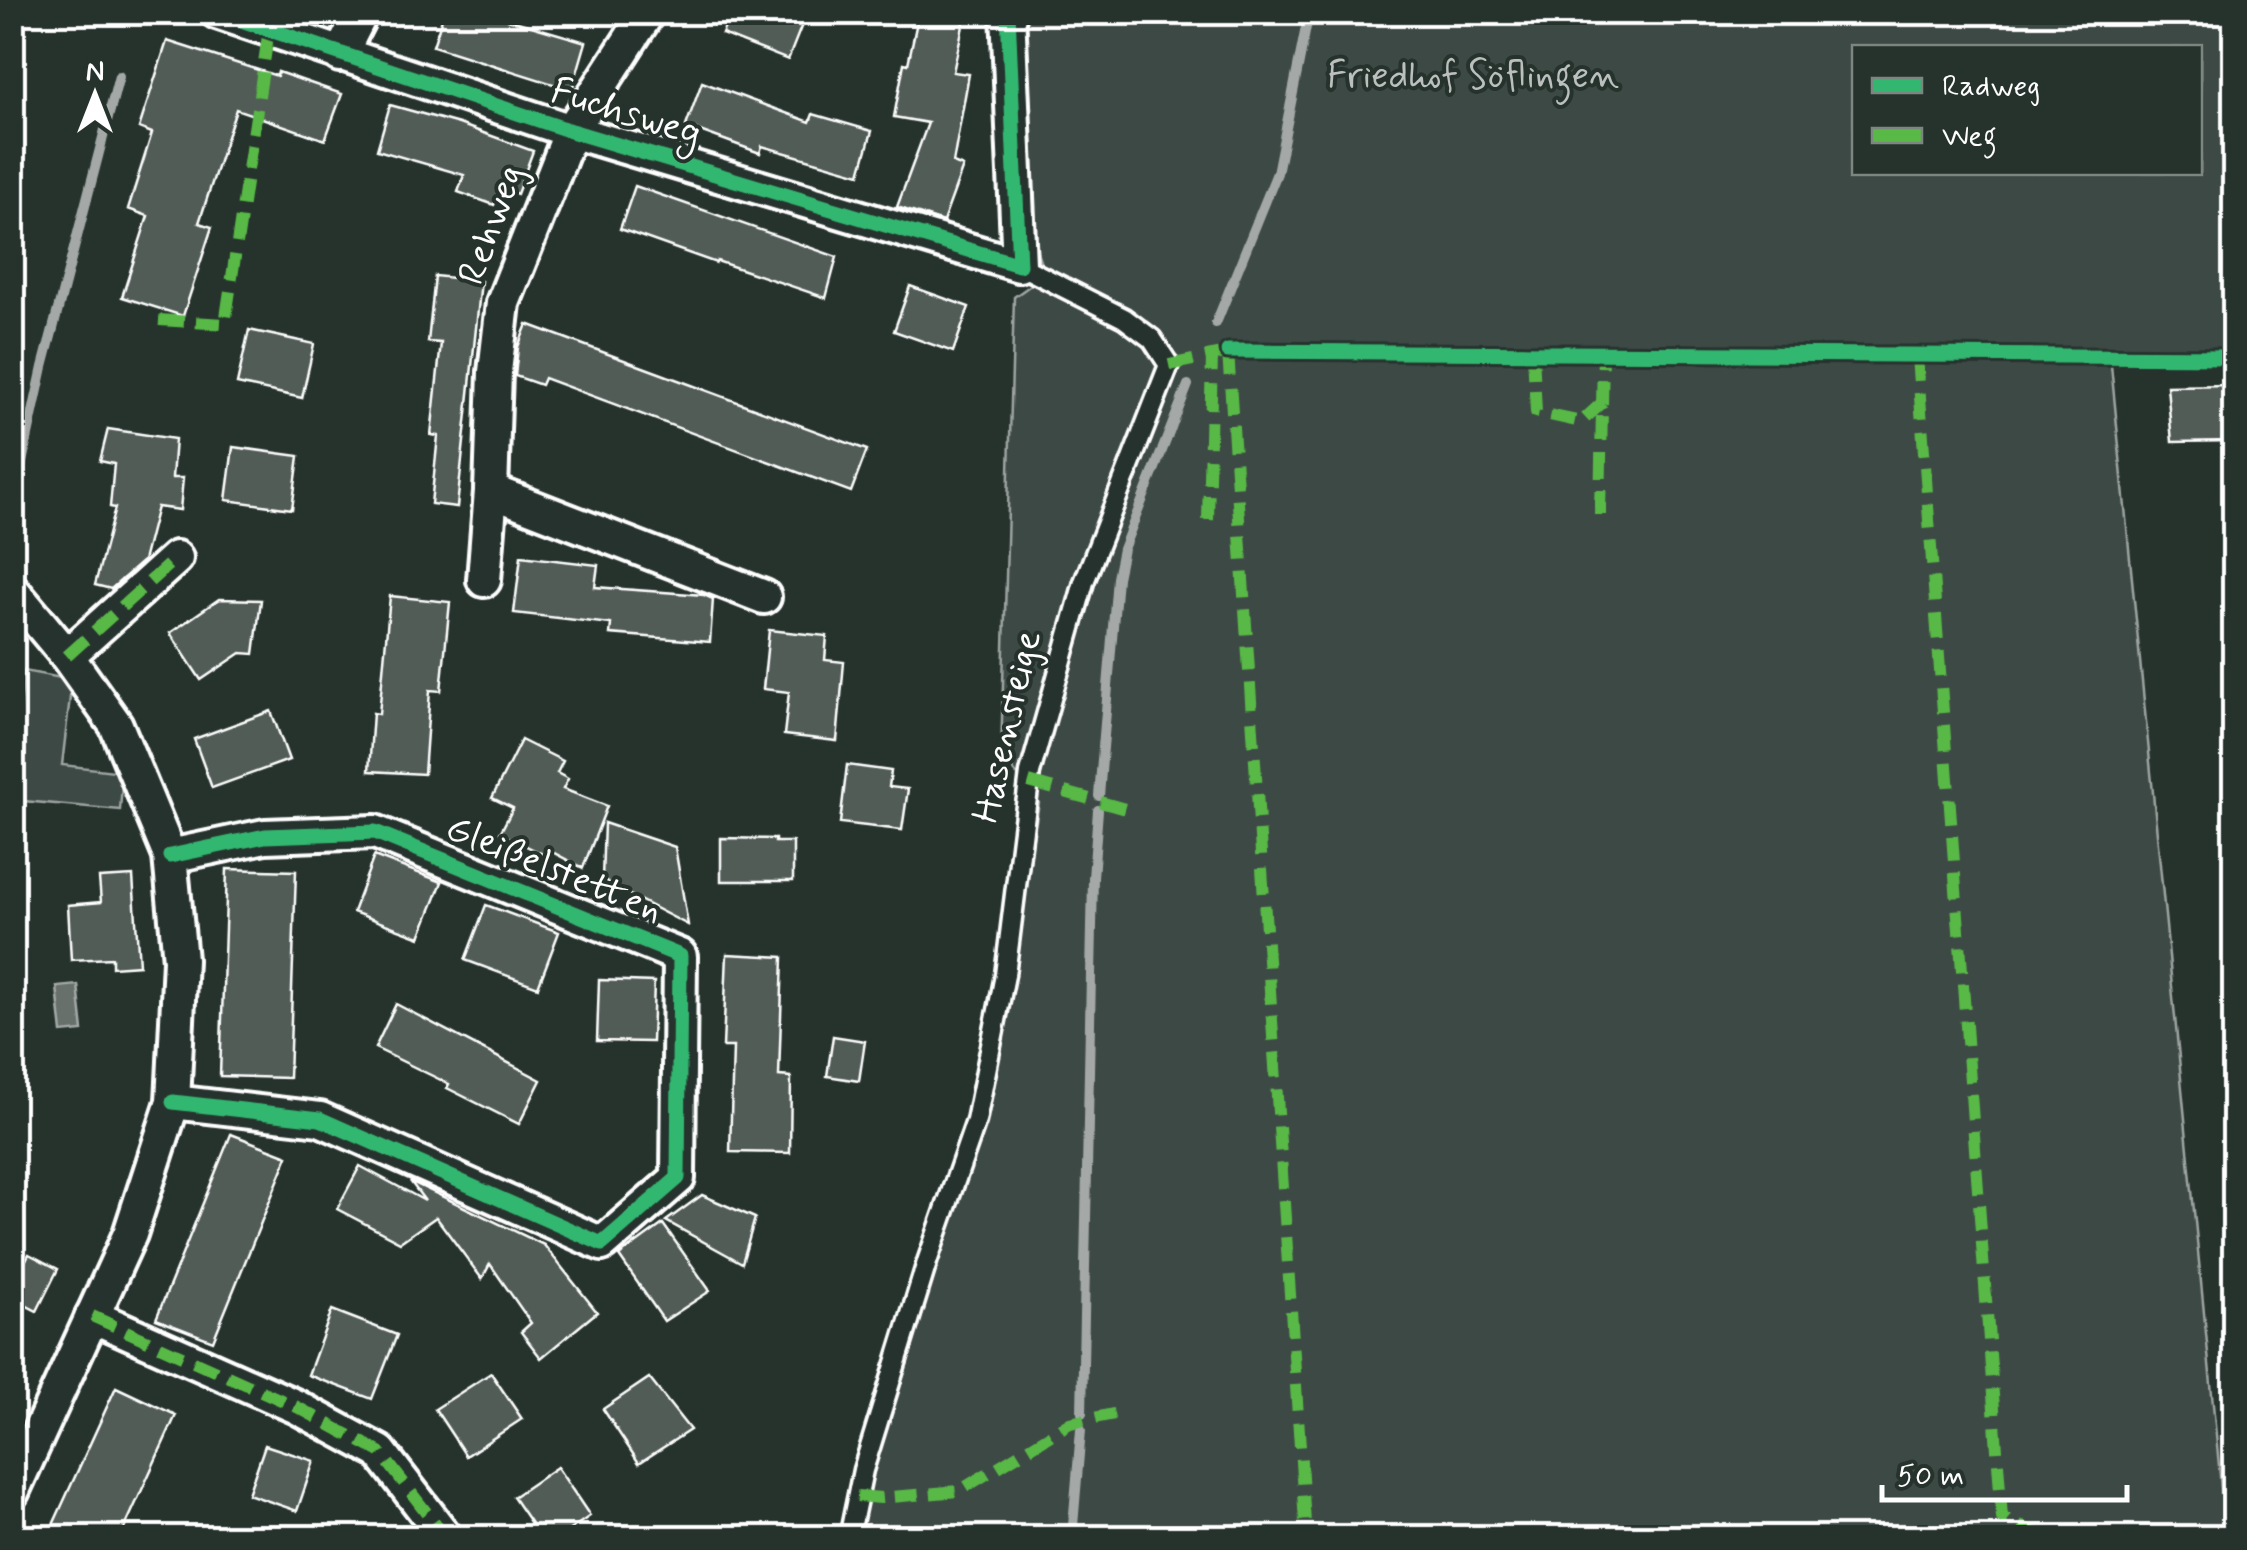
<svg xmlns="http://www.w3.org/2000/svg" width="2247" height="1550" font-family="Mynerve,sans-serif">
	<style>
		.green { fill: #3e4944; stroke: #9ea4a2; stroke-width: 2.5; fill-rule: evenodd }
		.water { fill: #67706c; stroke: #a4a9a7; stroke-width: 2.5 }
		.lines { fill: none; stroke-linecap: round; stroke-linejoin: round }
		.stream { stroke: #a4a9a7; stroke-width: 10 }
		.building { fill: #515c57; stroke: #fff; stroke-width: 2.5 }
		.service-casing { stroke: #fff; stroke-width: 25 }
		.minor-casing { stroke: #fff; stroke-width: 40 }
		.service { stroke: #26332d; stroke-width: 18 }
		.minor { stroke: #26332d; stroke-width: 32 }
		.quiet { stroke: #58b947; stroke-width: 12; stroke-dasharray: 25 12; stroke-linecap: butt }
		.cycleway-casing { stroke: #26332d; stroke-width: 21 }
		.cycleway { stroke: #33b770; stroke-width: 15 }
		.labels { text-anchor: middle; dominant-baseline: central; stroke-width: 8; stroke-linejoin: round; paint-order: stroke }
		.park-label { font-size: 38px; fill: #bbbfbe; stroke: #26332d }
		.street-label { font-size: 38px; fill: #fff; stroke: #26332d }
	</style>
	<rect width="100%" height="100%" fill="#26332d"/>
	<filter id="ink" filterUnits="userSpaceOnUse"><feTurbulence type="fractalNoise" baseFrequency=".01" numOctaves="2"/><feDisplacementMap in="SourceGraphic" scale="20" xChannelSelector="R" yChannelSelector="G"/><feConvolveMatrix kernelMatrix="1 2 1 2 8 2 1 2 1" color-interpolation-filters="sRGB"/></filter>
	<g filter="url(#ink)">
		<g class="green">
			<path d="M1022 13H2234V365H2111L2226 1537 857 1538 869 1469 935 1262 984 1126 1039 803 1001 754 1014 297 1045 275 1034 244ZM1854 48H2200V172H1854Z"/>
			<path d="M24 671 72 680 62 765 123 772 120 810 13 800V777Z"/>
		</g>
		<path class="water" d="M78 985 83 1031 62 1033 57 987Z"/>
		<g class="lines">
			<g class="stream">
				<path d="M1216 323 1277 173 1309 12"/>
				<path d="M12 508 43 367 119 76"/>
				<path d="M1099 796 1117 578 1123 549 1188 385"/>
				<path d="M1082 1413 1093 878 1098 810"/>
				<path d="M1072 1538 1081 1430"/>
			</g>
		</g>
		<g class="building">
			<path d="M444 12H505L504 18 586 42 572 90 433 46Z"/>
			<path d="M731 12H807L788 60 722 34Z"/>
			<path d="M919 12H966L953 72 969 74 953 163 963 167 943 222 897 207 928 123 894 117 904 63 908 64Z"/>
			<path d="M167 41 277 76 278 72 342 94 325 140 236 109 199 223 212 227 183 316 122 297 148 216 128 209 152 133 139 128Z"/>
			<path d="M702 82 810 122 813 114 872 131 860 174 762 146 760 153 686 126Z"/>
			<path d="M390 105 459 124 533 151 517 194 500 188 494 205 458 192 464 175 377 150Z"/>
			<path d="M635 186 837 257 826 298 717 261 716 263 620 229Z"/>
			<path d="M435 276 481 281 457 507 431 504 438 436 431 435 441 343 428 342Z"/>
			<path d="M910 286 969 307 953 352 894 331Z"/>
			<path d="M527 324 867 450 851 492 544 378 541 385 515 376 518 347Z"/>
			<path d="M249 330 314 344 302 398 237 384Z"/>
			<path d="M2234 385V441L2172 442 2167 386Z"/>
			<path d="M108 429 175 439 172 478H183L180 510 157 507 143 561 111 589 95 585 115 508 110 507 114 464 100 461Z"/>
			<path d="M233 447 299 456 292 509 226 500Z"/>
			<path d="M521 556 598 565 595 587 704 595 713 599 710 642 610 634 611 624 514 613Z"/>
			<path d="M390 596 450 602 441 691 430 690 424 774 369 771 373 713 379 714Z"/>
			<path d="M219 599 261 600 254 654 241 653 201 680 170 633Z"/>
			<path d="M769 630 827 636 825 660 844 662 837 741 784 735 789 692 763 689Z"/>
			<path d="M271 711 289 760 212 788 194 739Z"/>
			<path d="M521 740 563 761 557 773 568 779 563 789 607 806 583 868 552 852 549 857 500 833 513 808 492 798Z"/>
			<path d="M847 765 891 771 889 787 908 789 902 830 840 823Z"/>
			<path d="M604 823 675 847 688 925 622 891 623 890 602 879Z"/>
			<path d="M721 838 775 839V842H793V881H721Z"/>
			<path d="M374 856 442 882 420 937 353 912Z"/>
			<path d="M227 869 296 871 289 1078 220 1076Z"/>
			<path d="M133 876 139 965 112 967V958L71 960 68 905 101 902 99 878Z"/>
			<path d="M486 905 559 932 538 987 465 960Z"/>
			<path d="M727 954 783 957 779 1076 791 1077 790 1153 730 1152 733 1047H723Z"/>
			<path d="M599 980 654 982 652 1042 597 1041Z"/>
			<path d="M396 1004 541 1080 519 1124 447 1088 449 1084 375 1048Z"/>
			<path d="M833 1036 865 1041 859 1081 827 1076Z"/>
			<path d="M231 1134 288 1156 213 1341 156 1319Z"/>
			<path d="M360 1166 425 1201 410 1181 544 1245 597 1312 541 1358 521 1332 531 1323 490 1264 482 1279 436 1217 400 1242 337 1209Z"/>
			<path d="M702 1195 755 1218 742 1263 666 1221Z"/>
			<path d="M663 1224 710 1291 664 1321 619 1256Z"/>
			<path d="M29 1254 58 1269 37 1311 12 1298V1286Z"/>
			<path d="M332 1310 397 1335 372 1399 308 1375Z"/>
			<path d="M491 1373 522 1419 466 1456 435 1409Z"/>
			<path d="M649 1378 690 1430 639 1463 603 1409Z"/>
			<path d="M116 1387 176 1415 120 1538H47Z"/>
			<path d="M265 1445 314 1461 297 1511 248 1494Z"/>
			<path d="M557 1467 590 1516 558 1538H541L513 1497Z"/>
		</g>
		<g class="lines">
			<g class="service-casing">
				<path id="service" d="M849 1538 863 1470 928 1259 976 1121 1005 975 1030 773 1084 582 1169 365 1152 339 1124 318 1019 265"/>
			</g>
			<g class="minor-casing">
				<g id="minor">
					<path d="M217 12 571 131 1019 265 1008 12"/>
					<path d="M340 55 362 12"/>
					<path d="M491 491 764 597"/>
					<path d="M484 580 491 491 495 372 503 303 571 131 648 12"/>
					<path d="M12 590 67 656 116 725 170 856 180 960 173 1102 130 1234 12 1492"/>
					<path d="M67 656 176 558"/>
					<path d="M170 856 265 836 375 832 680 956 678 1178 602 1244 320 1119 173 1102"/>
					<path d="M92 1316 297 1407 380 1452 446 1538"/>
				</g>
			</g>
			<use href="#service" class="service"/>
			<use href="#minor" class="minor"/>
			<g class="quiet">
				<path d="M159 320 225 324 269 29"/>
				<path d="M1228 351 1306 1538"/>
				<path d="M1533 353 1536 412 1581 422 1603 402"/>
				<path d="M1917 356 2002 1518 2033 1532 2034 1538"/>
				<path d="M1169 365 1235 351"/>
				<path d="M1600 515 1603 353"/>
				<path d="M1208 520 1212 356"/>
				<path d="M67 656 176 558"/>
				<path d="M1029 782 1125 809"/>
				<path d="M92 1316 297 1407 380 1452 446 1538"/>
				<path d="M857 1496 881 1498 959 1491 1070 1423 1114 1414"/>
			</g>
			<g class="cycleway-casing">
				<g id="cycleway">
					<path d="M217 12 571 131 1019 265 1008 12"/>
					<path d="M1228 351 2234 357"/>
					<path d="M170 856 265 836 375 832 680 956 678 1178 602 1244 320 1119 173 1102"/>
				</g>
			</g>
			<use href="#cycleway" class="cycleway"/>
		</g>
	</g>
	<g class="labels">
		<g class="park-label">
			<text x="1473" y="76">Friedhof Söflingen</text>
		</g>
		<g class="street-label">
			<text transform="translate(626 113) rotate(17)">Fuchsweg</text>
			<text transform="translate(492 225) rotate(-70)">Rehweg</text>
			<text transform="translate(1008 727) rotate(-77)">Hasensteige</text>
			<text transform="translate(554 870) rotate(22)">Gleißelstetten</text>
		</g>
	</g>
	<rect width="2247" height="1550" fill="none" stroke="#26332d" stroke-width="50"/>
	<rect x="25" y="25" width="2197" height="1500" fill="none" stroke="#fff" stroke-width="4" filter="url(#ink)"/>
	<rect x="1852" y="45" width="350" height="130" fill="#26332d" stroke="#7d8581" stroke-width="2.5"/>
	<rect x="1872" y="78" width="50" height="15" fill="#33b770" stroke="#7d8581" stroke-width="2.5"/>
	<text x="1942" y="95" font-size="30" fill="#ffffff">Radweg</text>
	<rect x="1872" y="128" width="50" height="15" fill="#58b947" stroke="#7d8581" stroke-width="2.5"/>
	<text x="1942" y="145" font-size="30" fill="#ffffff">Weg</text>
	<g transform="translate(95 95)" stroke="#26332d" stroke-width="8" paint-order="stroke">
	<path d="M0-8L18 38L0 25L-18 38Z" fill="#ffffff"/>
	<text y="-15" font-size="28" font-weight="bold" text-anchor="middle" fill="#ffffff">N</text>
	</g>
	<path d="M1882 1485v15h245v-15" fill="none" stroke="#ffffff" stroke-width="5"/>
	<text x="1897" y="1485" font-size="30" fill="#ffffff" stroke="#26332d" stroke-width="8" paint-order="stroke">50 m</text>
</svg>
